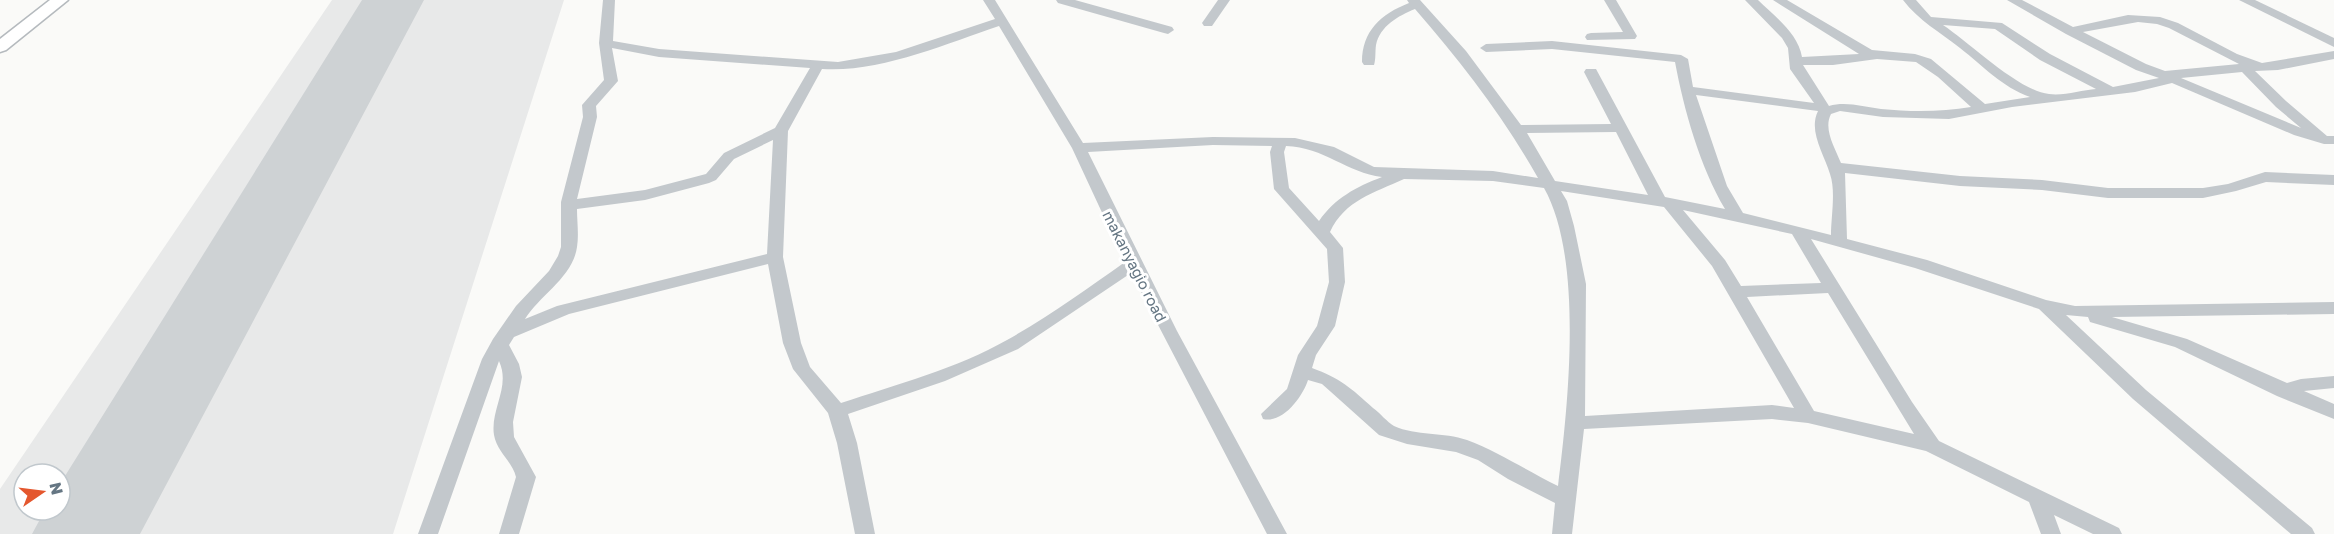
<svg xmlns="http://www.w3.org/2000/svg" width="2334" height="534" font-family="'Golos Text',sans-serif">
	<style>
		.built { fill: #e8e9e9; fill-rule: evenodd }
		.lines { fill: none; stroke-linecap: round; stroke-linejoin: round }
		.runway { fill: #ced2d4; fill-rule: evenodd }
		.major-casing { stroke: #b5babe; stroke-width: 3 }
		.minor { fill: #c3c8cc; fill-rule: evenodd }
		.major { fill: #fff; fill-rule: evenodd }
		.labels { text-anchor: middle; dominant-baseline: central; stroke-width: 6; stroke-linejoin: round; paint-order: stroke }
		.street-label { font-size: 15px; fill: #657683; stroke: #fff }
	</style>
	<rect width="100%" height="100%" fill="#fafaf8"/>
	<path class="built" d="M332 0H564L393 534H0V489ZM24 474H60V510H24Z"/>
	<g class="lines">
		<path class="runway" d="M362 0H424L140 534H32L45 510H60V484Z"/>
		<g class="major-casing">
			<path id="major" d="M50 0H68L6 50 0 52V39Z"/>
		</g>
		<g class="minor">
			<path d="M603 0H615L613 41 659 49 838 62 896 52 995 19 983 0H995L1083 143 1213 137 1295 138 1334 147 1374 167 1493 171 1538 178C1503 116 1462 63 1415 9 1398 16 1380 26 1376 45 1375 52 1376 59 1374 65H1364L1362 62C1362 31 1381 14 1409 3L1407 0H1420L1466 51 1521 125 1611 124 1584 72 1586 69H1596L1665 197 1725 209C1700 167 1684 110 1675 62L1552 49 1486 52 1480 48 1486 44 1552 41 1681 55 1688 59 1693 87 1814 103 1790 69 1788 48 1782 38 1745 0H1758C1774 16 1798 33 1802 57L1859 54 1773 0H1787L1872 50 1915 54 1931 59 1985 104 2030 97C2002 87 1983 66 1960 48 1940 32 1919 21 1903 0H1916L1931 17 2002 23 2050 54 2113 87 2159 78 2136 70 2066 34 2007 0H2022L2073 27 2128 15 2160 17 2178 23 2237 54 2262 63 2334 51V59L2278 70 2255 71 2286 101 2327 136H2334V144H2324L2294 135 2172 83 2135 92 2012 107 1949 119 1883 117 1840 111 1831 114C1823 129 1835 148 1841 163L1960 176 2042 180 2108 188H2203L2228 184 2265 172 2334 175V185L2266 182 2236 191 2203 198H2108L2042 190 1960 186 1845 173 1847 239 1927 260 2046 300 2075 306 2334 302V314L2112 317 2187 339 2287 383 2301 379 2334 376V388L2304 391 2334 404V419L2277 396 2175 347 2090 322 2088 317 2066 315 2146 390 2312 528 2315 534H2291L2133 399 2039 309 1915 268 1811 239 1912 402 1939 441 2119 528 2122 534H2093L2054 515 2061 534H2041L2029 502 1926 451 1808 423 1772 419 1584 429 1572 534H1552L1555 503 1508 479 1478 460 1456 452 1407 444 1379 435 1331 392 1322 384 1308 380C1303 396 1283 424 1263 419L1261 414 1287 389 1298 355 1317 326 1329 282 1327 249 1274 189 1270 152 1272 146 1213 145 1088 152 1177 331 1287 534H1267L1131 273 1018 349 945 381 848 414 857 443 875 534H855L837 443 828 413 793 369 783 343 768 264 569 314 514 337 509 345 519 364 522 377 513 422 514 437 536 477 519 534H499L516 477C512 461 497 452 494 435 490 409 511 387 499 361L438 534H418L482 359 493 339 516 306 549 271 558 256 561 247V202L583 117 582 105 604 80 599 43ZM2138 22 2157 24 2169 28 2239 64 2165 71 2146 64 2083 32ZM1943 25 1995 29 2040 60 2096 89C2082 90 2064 96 2049 94 2019 91 1970 43 1943 25ZM999 26 1072 148 1125 262C1087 289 1048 317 1007 340 958 368 895 385 841 403L810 367 801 343 783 257 788 131 822 69C879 73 945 44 999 26ZM612 48 659 57 810 68 775 128 724 153 706 174 645 190 577 199 597 117 596 106 618 81ZM1877 59 1916 62 1938 77 1971 107C1942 112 1911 112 1881 109 1864 107 1846 101 1829 106L1803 65H1833ZM2242 72 2276 107 2301 128 2181 78ZM1696 95 1818 111C1808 131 1824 154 1830 174 1836 191 1831 217 1831 235L1743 213 1727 186ZM1616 132 1648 195 1555 181 1527 133ZM773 140 767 254 557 306 525 319C540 295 573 277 577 247 579 235 577 221 577 209L645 200 709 183 716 180 734 159ZM1286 146C1324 147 1347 173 1382 177 1356 187 1335 198 1319 221L1289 188 1284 152ZM1404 179 1493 181 1544 188C1584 259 1568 407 1558 486 1527 471 1499 452 1467 440 1444 432 1416 436 1394 426 1387 422 1380 413 1373 408 1351 388 1340 378 1312 368L1316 355 1335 326 1345 282 1343 248 1330 232C1345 200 1374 193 1404 179ZM1561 191 1664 207 1712 266 1794 408 1772 405 1585 416 1586 284 1574 226 1567 201ZM1683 210 1792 234 1821 283 1741 286 1725 260ZM1828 293 1914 434 1814 411 1747 297Z"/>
			<path d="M1056 0H1075L1172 27 1174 30 1168 34 1164 33 1058 3Z"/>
			<path d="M1218 0H1230L1212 26H1204L1202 23Z"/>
			<path d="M1604 0H1616L1637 36 1635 39 1587 40 1585 37 1587 34 1591 33 1623 32Z"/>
			<path d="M2239 0H2255L2334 38V47Z"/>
		</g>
		<use href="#major" class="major"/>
	</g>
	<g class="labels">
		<g class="street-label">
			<text transform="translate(1135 266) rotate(63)">makanyagio road</text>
		</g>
	</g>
	<g transform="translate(42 492) rotate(76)"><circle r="28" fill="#ffffff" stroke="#c1c8cd" stroke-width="1.5"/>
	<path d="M0-4.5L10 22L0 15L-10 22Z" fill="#e4572e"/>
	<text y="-9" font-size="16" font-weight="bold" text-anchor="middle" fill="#657683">N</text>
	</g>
</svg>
